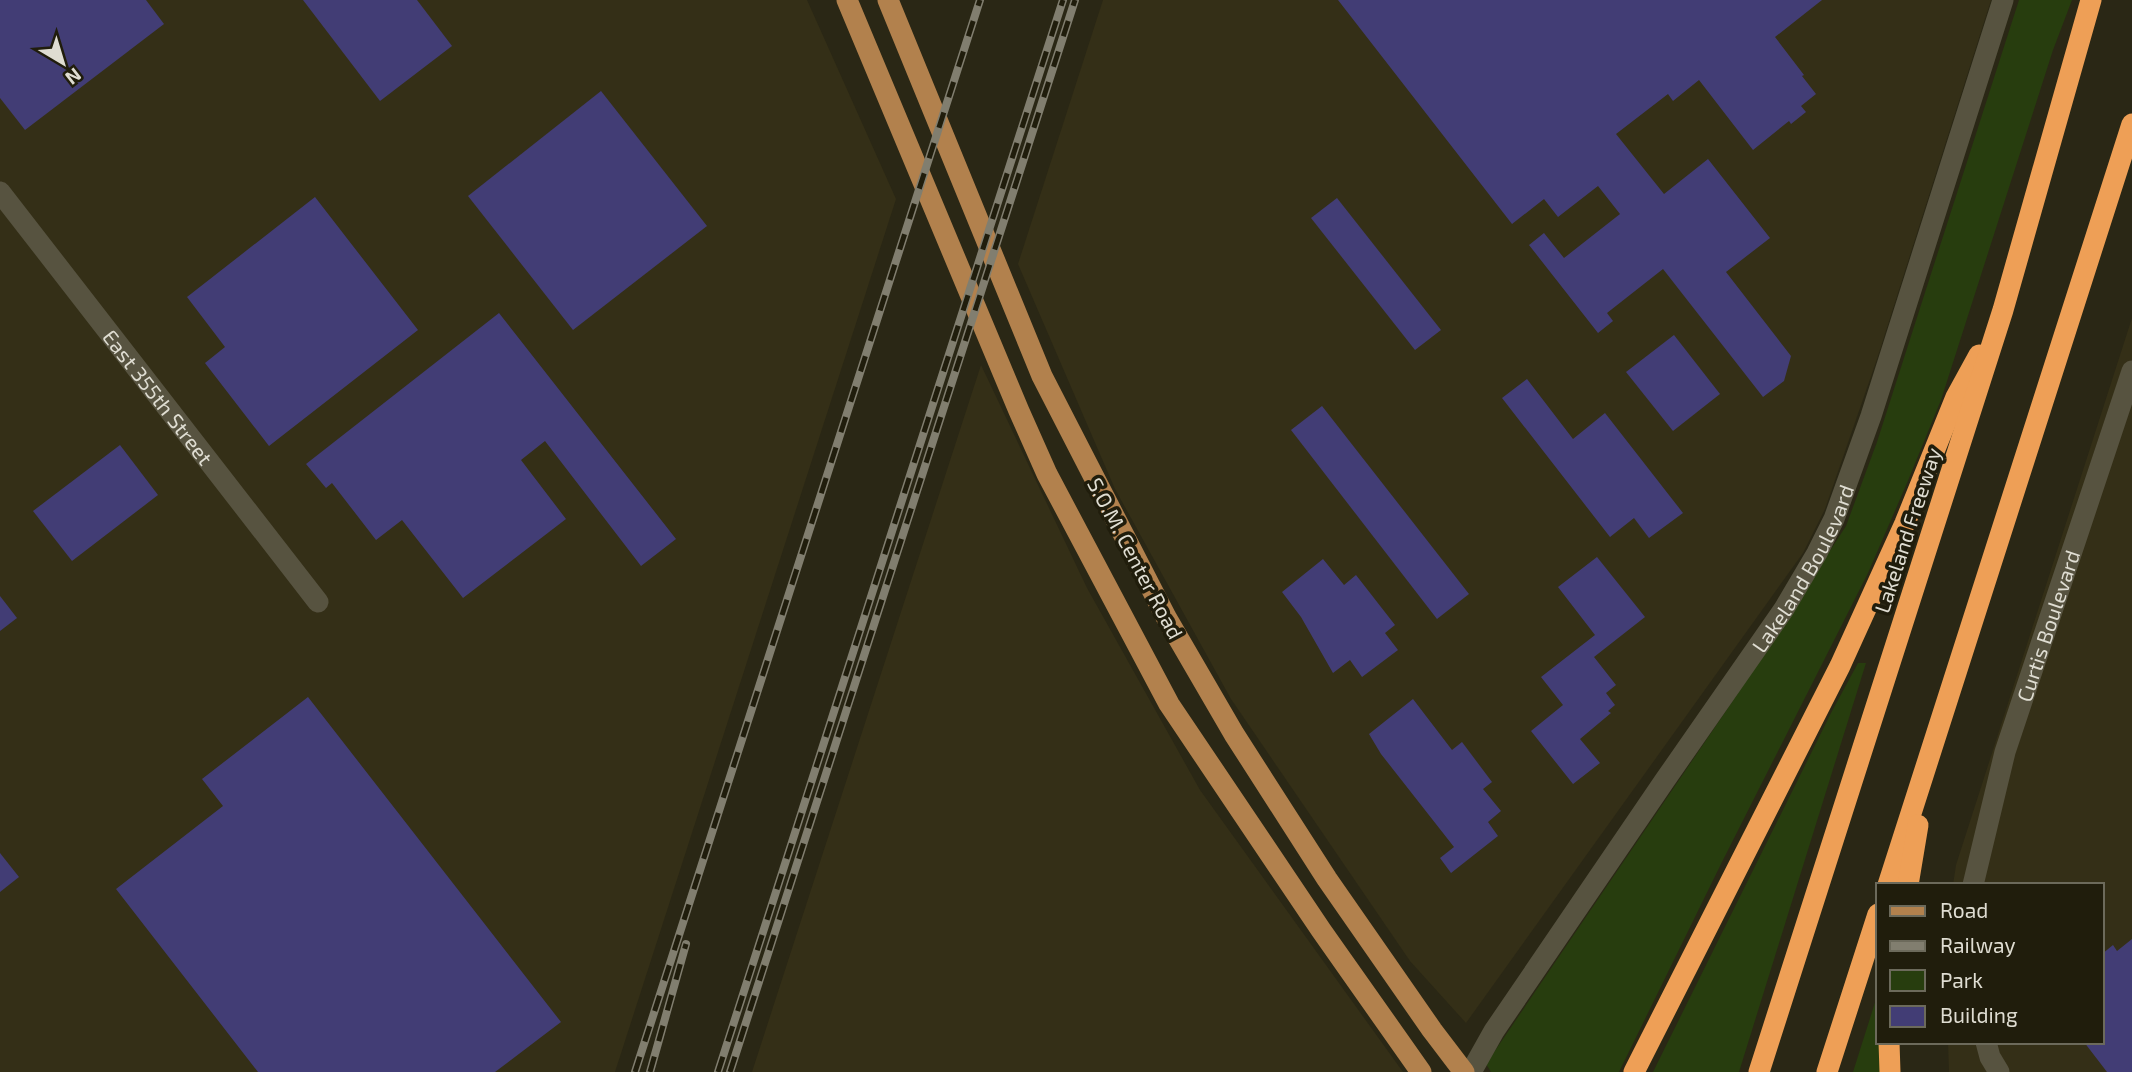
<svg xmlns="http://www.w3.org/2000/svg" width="2132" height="1072" font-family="'Exo 2',sans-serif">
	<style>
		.built { fill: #342f17 }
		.green { fill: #273d0e }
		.building { fill: #423d75 }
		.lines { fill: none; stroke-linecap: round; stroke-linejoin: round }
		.minor { stroke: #575340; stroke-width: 21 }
		.major { stroke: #b2814d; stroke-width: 21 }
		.highway { stroke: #ee9f56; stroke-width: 21 }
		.rail-casing { stroke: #817e6f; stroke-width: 8 }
		.rail { stroke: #201d0c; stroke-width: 5; stroke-dasharray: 16; stroke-linecap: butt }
		.labels { text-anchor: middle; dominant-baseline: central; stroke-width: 7; stroke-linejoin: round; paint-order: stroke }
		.street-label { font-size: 21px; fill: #dfddd2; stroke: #201d0c }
	</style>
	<rect width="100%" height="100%" fill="#2a2715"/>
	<g class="built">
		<path d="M0 0H807L896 199 615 1072H0Z"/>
		<path d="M1103 0H1991L1877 359 1825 509 1803 553 1466 1023 1410 961 1231 699 1115 489 1018 264Z"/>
		<path d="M2132 318V1072H1949L1948 1042H2102V885H1953L1956 865Z"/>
		<path d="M981 365 1087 588 1200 790 1403 1072H752Z"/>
	</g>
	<g class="green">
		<path d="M2019 0H2072L2053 50 1941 400 1907 483 1868 573 1721 864 1619 1072H1491L1486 1064 1730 705 1846 526 1877 442Z"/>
		<path d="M1858 663H1866L1739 1072H1653L1831 713Z"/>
		<path d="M1878 993V1042H1882L1881 1072H1853Z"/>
	</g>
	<g class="building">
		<path d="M0 0H146L164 24 25 130 0 98Z"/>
		<path d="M303 0H417L452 46 380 101Z"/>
		<path d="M1338 0H1822L1775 37 1804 75 1802 76 1816 94 1801 106 1806 112 1791 124 1789 121 1753 150 1699 80 1673 101 1668 94 1616 134 1664 194 1708 159 1770 238 1726 272 1791 356 1784 381 1763 397 1663 269 1607 313 1613 321 1598 333 1529 245 1544 233 1564 258 1620 214 1598 186 1558 217 1544 199 1512 224Z"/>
		<path d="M601 91 707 226 573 330 468 196Z"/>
		<path d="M315 197 418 330 269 446 205 363 225 347 187 297Z"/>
		<path d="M1337 198 1441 330 1415 350 1311 218Z"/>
		<path d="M499 313 676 539 641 566 545 441 521 460 566 519 463 598 402 520 376 540 332 483 326 488 306 464Z"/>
		<path d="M1674 335 1720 394 1673 431 1626 372Z"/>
		<path d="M1527 379 1573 439 1605 413 1683 513 1649 538 1634 518 1610 537 1502 398Z"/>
		<path d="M1322 406 1469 594 1437 619 1291 430Z"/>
		<path d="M120 445 158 495 72 561 33 511Z"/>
		<path d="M1597 557 1645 617 1594 657 1616 685 1606 693 1615 705 1608 711 1611 713 1580 739 1600 763 1573 784 1531 731 1563 705 1541 677 1595 635 1558 587Z"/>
		<path d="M1323 559 1344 585 1356 575 1395 625 1385 633 1398 650 1362 677 1350 660 1333 673 1301 617 1282 592Z"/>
		<path d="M0 596 17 618 0 631Z"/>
		<path d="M308 697 561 1022 495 1072H258L116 889 223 806 202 779Z"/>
		<path d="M1413 699 1452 750 1462 742 1492 782 1483 789 1501 811 1488 822 1498 836 1451 873 1440 858 1454 847 1381 754 1369 734Z"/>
		<path d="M0 853 19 877 0 892Z"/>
		<path d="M2132 939V1072H2107L2084 1042H2102V954L2113 945 2117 951Z"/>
	</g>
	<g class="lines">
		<g class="minor">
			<path id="s1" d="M0 192 318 602"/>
			<path id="s2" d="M1973 885 2005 752 2132 371"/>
			<path d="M1986 1042 1990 1057 1999 1072"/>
			<path id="s3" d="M1471 1072 1494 1031 1665 780 1784 609 1817 553 1834 519 1871 416 2003 0"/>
		</g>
		<g class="major">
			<path d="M847 0 1019 411 1047 474 1169 704 1321 930 1421 1072"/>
			<path d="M888 0 1042 376 1166 617 1234 734 1327 879 1432 1030 1464 1072"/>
		</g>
		<g class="highway">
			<path d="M1888 885 2132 124"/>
			<path d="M1908 885 1918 825"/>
			<path d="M1889 1042 1890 1072"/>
			<path d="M1634 1072 1840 666 1905 523 1956 397 1979 355"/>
			<path d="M1759 1072 2003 310 2091 0"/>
			<path d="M1827 1072 1878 914"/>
		</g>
		<g class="rail-casing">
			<g id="rail">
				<path d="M635 1072 980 0"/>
				<path d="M650 1072 686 944"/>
				<path d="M718 1072 1063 0"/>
				<path d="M730 1072 1075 0"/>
			</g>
		</g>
		<use href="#rail" class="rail"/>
	</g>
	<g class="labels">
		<g class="street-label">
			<text stroke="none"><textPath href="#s1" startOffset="259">East 355th Street</textPath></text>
			<text transform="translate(1907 530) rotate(-72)">Lakeland Freeway</text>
			<text transform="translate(1136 558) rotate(62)">S.O.M. Center Road</text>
			<text stroke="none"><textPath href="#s3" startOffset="604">Lakeland Boulevard</textPath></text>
			<text stroke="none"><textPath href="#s2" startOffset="270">Curtis Boulevard</textPath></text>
		</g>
	</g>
	<rect x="1876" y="883" width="228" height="161" fill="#201d0c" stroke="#6c6a5b" stroke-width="2"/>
	<rect x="1890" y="906" width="35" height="10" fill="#b2814d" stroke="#6c6a5b" stroke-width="2"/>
	<text x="1940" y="918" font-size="21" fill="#dfddd2">Road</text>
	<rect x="1890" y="941" width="35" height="10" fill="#817e6f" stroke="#6c6a5b" stroke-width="2"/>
	<text x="1940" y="953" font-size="21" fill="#dfddd2">Railway</text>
	<rect x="1890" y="970" width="35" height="21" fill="#273d0e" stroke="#6c6a5b" stroke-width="2"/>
	<text x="1940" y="988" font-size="21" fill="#dfddd2">Park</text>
	<rect x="1890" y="1006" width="35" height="21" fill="#423d75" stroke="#6c6a5b" stroke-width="2"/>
	<text x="1940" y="1023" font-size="21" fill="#dfddd2">Building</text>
	<g transform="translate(63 63) rotate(142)" stroke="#201d0c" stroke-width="5" paint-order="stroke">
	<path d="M0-5L12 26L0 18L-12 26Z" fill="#dfddd2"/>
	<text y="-10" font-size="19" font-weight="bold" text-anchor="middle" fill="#dfddd2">N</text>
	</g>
</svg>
